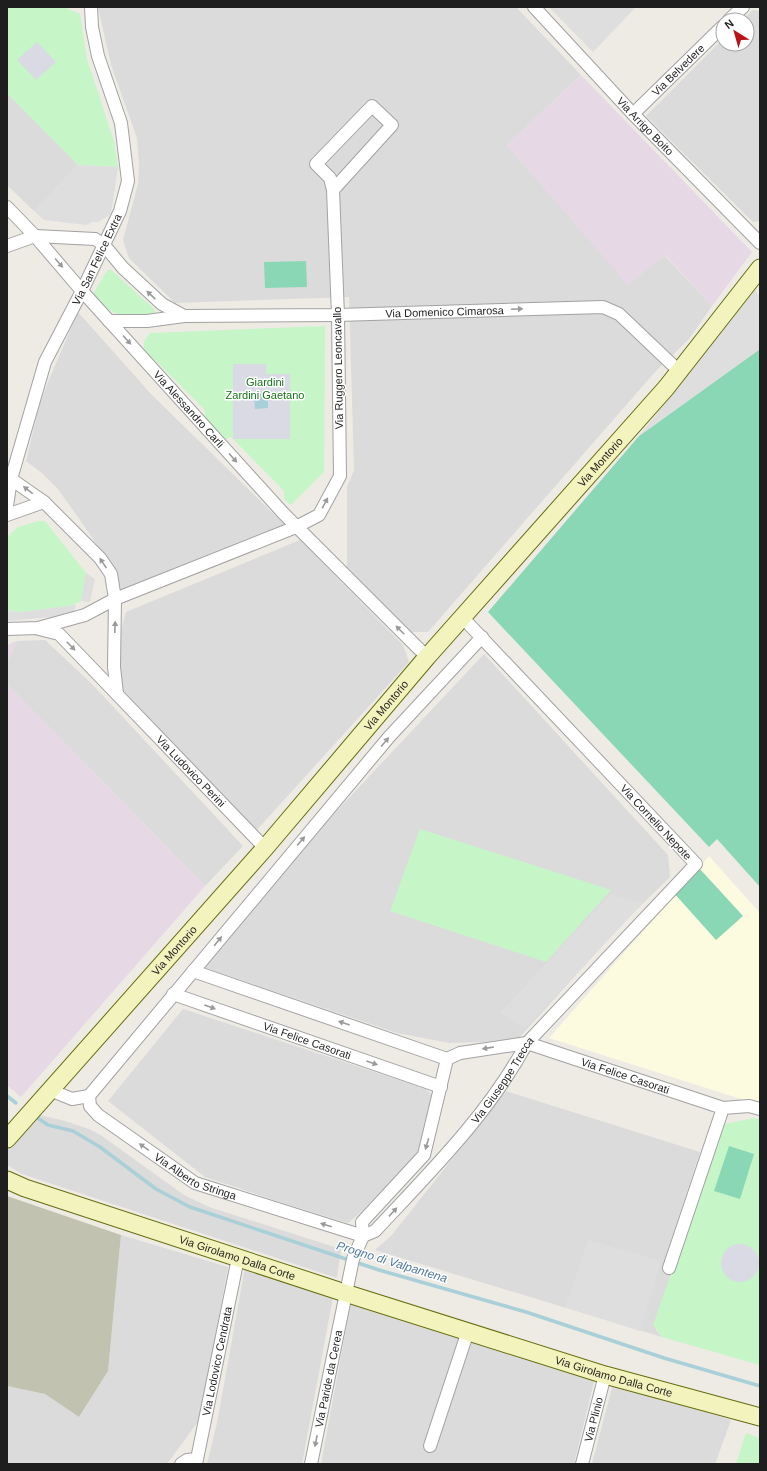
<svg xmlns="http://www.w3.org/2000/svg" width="767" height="1471" font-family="Arial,sans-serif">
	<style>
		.residential { fill: #dcdbdb }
		.industrial { fill: #e7d8e5 }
		.education { fill: #fcfbe0 }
		.construction { fill: #c2c2b1 }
		.park { fill: #c6f5c8 }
		.pitch { fill: #8ad7b6 }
		.parking { fill: #dedede }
		.plaza { fill: #dadae4 }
		.water { fill: #a9cfd8 }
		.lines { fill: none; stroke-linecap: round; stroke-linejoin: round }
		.stream { stroke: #a9cfd8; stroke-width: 3.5 }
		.street-casing { stroke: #a2a2a2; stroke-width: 14 }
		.secondary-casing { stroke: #656d0e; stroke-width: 19 }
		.street { stroke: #fff; stroke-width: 12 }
		.secondary { stroke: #f3f4bd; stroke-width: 17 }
		.oneway { fill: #9a9a9a }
		.labels { text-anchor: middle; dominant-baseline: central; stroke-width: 3; stroke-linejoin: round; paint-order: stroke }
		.street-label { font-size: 11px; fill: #1e1e1e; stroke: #fff }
		.park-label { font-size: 11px; fill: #157419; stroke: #fff }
		.water-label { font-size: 12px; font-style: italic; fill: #507a9f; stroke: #fff }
	</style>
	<rect width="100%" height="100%" fill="#eeebe5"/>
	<g class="residential">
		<path d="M98 7H516L581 75 507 145 628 284 664 255 712 306 689 339 655 372 428 632H411L347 567V487L354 470 349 297 175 303 129 258 123 240 138 184 139 164 137 138 111 65Z"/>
		<path d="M753 10 760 11V221L753 222 646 116 723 39V44H747V20H742Z"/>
		<path d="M7 93 78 165 34 211 7 185Z"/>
		<path d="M78 312 151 394 286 526 123 594 109 563 78 517 57 488 43 474 26 461 39 407 48 382Z"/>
		<path d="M300 540 403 645 409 662 255 832 109 675 126 612Z"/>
		<path d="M45 640 92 684 243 846 205 886 7 684V662L17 641Z"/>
		<path d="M484 654 668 855 670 877 623 923 519 1038 481 1042 449 1043 397 1033 197 965 224 931Z"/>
		<path d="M183 1009 426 1089 434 1097 419 1152 362 1211 348 1223 286 1204 205 1177 108 1101Z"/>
		<path d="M506 1091 700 1152 663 1265 673 1269 656 1330 662 1337 375 1250 391 1236Z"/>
		<path d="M36 1114 65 1121 89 1129 102 1136 184 1195 209 1207 341 1249 337 1278 22 1174 7 1165V1146Z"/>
		<path d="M121 1235 228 1267 200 1419 167 1464H7V1386L45 1394 79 1417 108 1371Z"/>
		<path d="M245 1267 333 1297 302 1464H207L217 1423Z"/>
		<path d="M351 1302 595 1378 574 1464H321Z"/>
		<path d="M613 1384 731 1420 715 1464H592Z"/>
	</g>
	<g class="industrial">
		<path d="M581 75 752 252 712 306 665 255 628 285 507 145Z"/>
		<path d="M17 641 7 662V645Z"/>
		<path d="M7 684 205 886 21 1097 7 1085Z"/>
	</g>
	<path class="education" d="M709 856 760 913V1105L549 1038Z"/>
	<path class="construction" d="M7 1196 121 1235 108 1371 79 1417 45 1394 7 1386Z"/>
	<g class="park">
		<path d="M7 7H64L80 14 87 59 114 141 118 167 78 165 7 93Z"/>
		<path d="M110 269 154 309 155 312 153 315C133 316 115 319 100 302 97 299 94 296 94 292L107 271Z"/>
		<path d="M325 326 324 472 291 505 284 499V491L231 437 223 440 215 429H210L204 423 205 410 153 358H149L144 350V341L150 333Z"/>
		<path d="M38 521H45L86 573 81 601 74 604 76 605 22 612 7 611V537L18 527Z"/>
		<path d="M420 829 611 890 546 962 390 911Z"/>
		<path d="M754 1118 760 1119V1365L662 1337 653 1325 724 1124Z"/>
		<path d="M746 1433 760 1438V1464H736Z"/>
	</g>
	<g class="pitch">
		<path d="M306 261 307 287 265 288 264 262Z"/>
		<path d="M760 349V887L717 839 709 847 488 612 639 436Z"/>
		<path d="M699 868 743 916 716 940 673 892Z"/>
		<path d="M729 1146 754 1154 740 1199 714 1191Z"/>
	</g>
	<g class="parking">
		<path d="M549 7H636L593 52Z"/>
		<path d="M78 165 118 167 111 214 98 222H92L86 225 44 220 34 211Z"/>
		<path d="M755 290 760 297V349L639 436Z"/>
		<path d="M86 573 95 579 90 602 81 601Z"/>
		<path d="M76 605 73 615 7 621V611L22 612Z"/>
		<path d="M610 895 643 903 525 1028 500 1013Z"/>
		<path d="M588 1240 661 1261 640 1331 565 1307Z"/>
	</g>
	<g class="plaza">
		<path d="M37 42 56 62 36 80 17 60Z"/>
		<path d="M233 364H266V374H290V439H233Z"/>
		<circle cx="740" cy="1263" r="19"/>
	</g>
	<path class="water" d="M254 394H268V408L255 409Z"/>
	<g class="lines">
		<g class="stream">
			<path d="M7 1096 16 1103"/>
			<path d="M36 1117 48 1125 73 1131 100 1147 156 1189 190 1207 379 1270 526 1312 664 1358 760 1386"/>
		</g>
		<g class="street-casing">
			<g id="street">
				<path id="s1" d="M534 7 633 114 760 243"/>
				<path d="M729 20 743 7"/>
				<path id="s2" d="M633 114 723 26"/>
				<path id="s3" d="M7 207 35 236 82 291 284 514 427 657"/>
				<path d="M7 246 35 236 95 239 104 245 123 268 162 304 184 316"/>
				<path id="s4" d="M109 321H147L184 316 338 315 603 307 619 314 680 372"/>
				<path d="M11 479 44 502 100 558 111 574 115 599 114 667 117 694"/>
				<path id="s5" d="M7 506 11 479 45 362 82 291 120 211 128 181 121 123 98 56 92 27 91 7"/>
				<path d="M7 515 44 502"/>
				<path d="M7 629 38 628 85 615 115 599 296 527 319 515 340 476 338 315 333 190 392 125 372 106 316 164 330 178 333 190"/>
				<path id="s6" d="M39 629 59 634 265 848"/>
				<path d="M193 971 447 1059"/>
				<path id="s7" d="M173 994 441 1087"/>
				<path d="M50 1090 72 1099 89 1096"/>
				<path d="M89 1096 389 737 482 637"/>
				<path id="s8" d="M89 1096 90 1106 98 1115 195 1183 363 1236"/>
				<path id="s9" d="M363 1236 375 1231C430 1172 488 1115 527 1043L696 864 463 618"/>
				<path d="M669 1268 723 1108"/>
				<path d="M430 1446 468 1331"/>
				<path d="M181 1464 187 1460 197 1459"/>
				<path id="s10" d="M196 1464 238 1258"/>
				<path id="s11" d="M311 1464 353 1259 363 1236 362 1222 424 1155 447 1059 460 1053 527 1043 723 1108 749 1106 760 1109"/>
				<path id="s12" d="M582 1464 605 1375"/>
			</g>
		</g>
		<g class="secondary-casing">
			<g id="secondary">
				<path id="s13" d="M7 1139 265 848 427 657 666 388 760 268"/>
				<path id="s14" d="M7 1180 25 1188 345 1293 605 1375 760 1417"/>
			</g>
		</g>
		<use href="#street" class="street"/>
		<use href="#secondary" class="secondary"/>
	</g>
	<defs><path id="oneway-solid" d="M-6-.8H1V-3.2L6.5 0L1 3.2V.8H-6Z"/></defs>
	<g class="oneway">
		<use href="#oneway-solid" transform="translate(59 263) rotate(49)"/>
		<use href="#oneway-solid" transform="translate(151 295) rotate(-137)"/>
		<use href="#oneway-solid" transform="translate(517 309) rotate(-2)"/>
		<use href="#oneway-solid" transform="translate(127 340) rotate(48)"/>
		<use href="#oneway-solid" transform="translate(233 458) rotate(48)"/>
		<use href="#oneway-solid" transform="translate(28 490) rotate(-143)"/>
		<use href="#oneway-solid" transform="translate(325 503) rotate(-62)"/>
		<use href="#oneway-solid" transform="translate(103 563) rotate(-124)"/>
		<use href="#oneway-solid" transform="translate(115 627) rotate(-88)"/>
		<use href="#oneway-solid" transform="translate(400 630) rotate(-135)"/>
		<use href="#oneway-solid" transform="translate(71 646) rotate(46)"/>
		<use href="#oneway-solid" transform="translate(385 742) rotate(-50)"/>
		<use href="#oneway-solid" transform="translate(301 841) rotate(-50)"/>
		<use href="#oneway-solid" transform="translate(218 941) rotate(-51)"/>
		<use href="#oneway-solid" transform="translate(210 1007) rotate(20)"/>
		<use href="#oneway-solid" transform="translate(344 1023) rotate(-161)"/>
		<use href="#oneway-solid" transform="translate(488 1048) rotate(171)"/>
		<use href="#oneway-solid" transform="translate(372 1063) rotate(19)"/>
		<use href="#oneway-solid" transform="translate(427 1144) rotate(106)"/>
		<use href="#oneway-solid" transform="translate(144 1147) rotate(-145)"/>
		<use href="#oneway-solid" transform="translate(393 1212) rotate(-47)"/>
		<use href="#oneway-solid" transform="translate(326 1225) rotate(-162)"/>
		<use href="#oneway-solid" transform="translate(316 1441) rotate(101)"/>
	</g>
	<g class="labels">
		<g class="street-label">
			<text stroke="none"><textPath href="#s2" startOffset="63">Via Belvedere</textPath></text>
			<text stroke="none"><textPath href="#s1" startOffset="163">Via Arrigo Boito</textPath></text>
			<text stroke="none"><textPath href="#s5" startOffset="264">Via San Felice Extra</textPath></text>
			<text stroke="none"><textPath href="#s4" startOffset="336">Via Domenico Cimarosa</textPath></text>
			<text transform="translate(338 368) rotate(-91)">Via Ruggero Leoncavallo</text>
			<text stroke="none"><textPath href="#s3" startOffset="272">Via Alessandro Carli</textPath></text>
			<text stroke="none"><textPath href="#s13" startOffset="900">Via Montorio</textPath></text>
			<text stroke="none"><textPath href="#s13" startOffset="576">Via Montorio</textPath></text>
			<text stroke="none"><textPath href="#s6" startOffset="211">Via Ludovico Perini</textPath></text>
			<text transform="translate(656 822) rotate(47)">Via Cornelio Nepote</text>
			<text stroke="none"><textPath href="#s13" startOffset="252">Via Montorio</textPath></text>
			<text stroke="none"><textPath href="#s7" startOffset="142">Via Felice Casorati</textPath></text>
			<text stroke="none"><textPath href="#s11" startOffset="624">Via Felice Casorati</textPath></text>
			<text stroke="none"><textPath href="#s9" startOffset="211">Via Giuseppe Trecca</textPath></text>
			<text stroke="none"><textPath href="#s8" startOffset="138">Via Alberto Stringa</textPath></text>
			<text stroke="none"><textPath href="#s14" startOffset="243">Via Girolamo Dalla Corte</textPath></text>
			<text stroke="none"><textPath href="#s10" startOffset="105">Via Lodovico Cendrata</textPath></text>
			<text stroke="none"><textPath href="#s14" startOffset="638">Via Girolamo Dalla Corte</textPath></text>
			<text stroke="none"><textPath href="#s11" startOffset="87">Via Paride da Cerea</textPath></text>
			<text stroke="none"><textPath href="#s12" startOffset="46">Via Plinio</textPath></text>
		</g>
		<g class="park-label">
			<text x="265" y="382">Giardini<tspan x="265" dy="13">Zardini Gaetano</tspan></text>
		</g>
		<g class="water-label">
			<text transform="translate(392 1262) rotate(17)">Progno di Valpantena</text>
		</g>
	</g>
	<rect width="767" height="1471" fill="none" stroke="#1e1e1e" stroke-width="16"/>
	<g transform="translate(735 32) rotate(323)"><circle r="19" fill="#ffffff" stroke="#a5a5a5"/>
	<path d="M0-3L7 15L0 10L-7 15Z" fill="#bc1117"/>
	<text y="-6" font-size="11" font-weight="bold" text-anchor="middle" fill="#1e1e1e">N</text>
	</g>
</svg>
